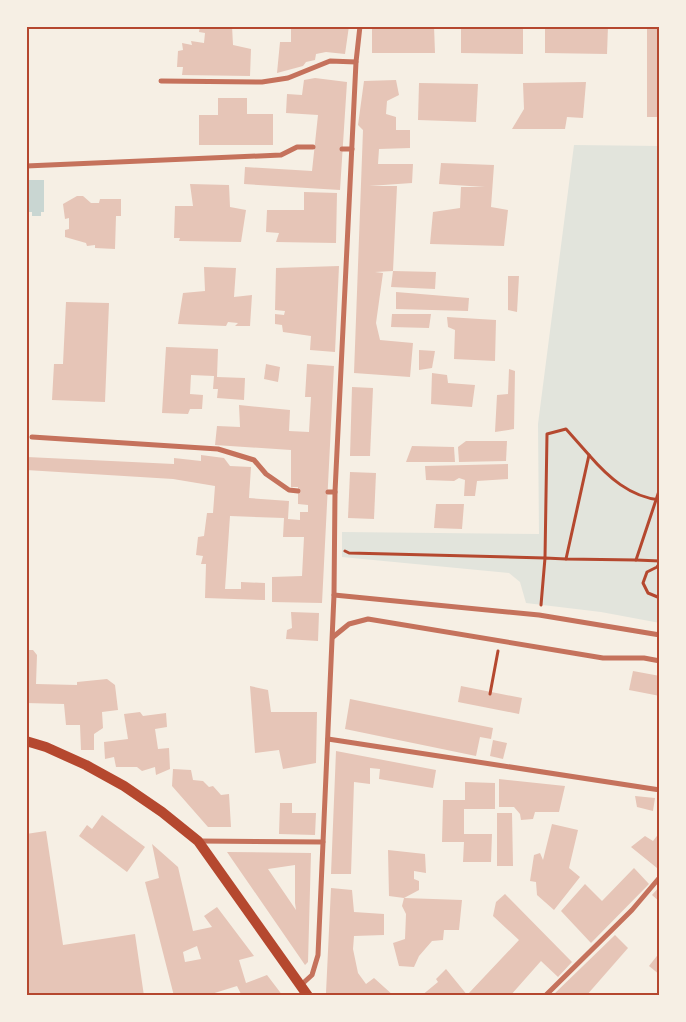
<svg xmlns="http://www.w3.org/2000/svg" width="686" height="1022" font-family="Inter,sans-serif">
	<style>
		.green { fill: #e2e4dc }
		.water { fill: #c9d6d2 }
		.building { fill: #e6c5b7; fill-rule: evenodd }
		.lines { fill: none; stroke-linecap: round; stroke-linejoin: round }
		.path { stroke: #b5482f; stroke-width: 3 }
		.minor { stroke: #c5725c; stroke-width: 5 }
		.secondary { stroke: #b5482f; stroke-width: 10 }
		.neatline { fill: none; stroke: #b5482f; stroke-width: 2 }
	</style>
	<rect width="100%" height="100%" fill="#f6efe4"/>
	<path class="green" d="M574 145 660 146V623L601 612 526 603 520 582 509 573 342 557V532L539 534 538 424Z"/>
	<path class="water" d="M28 180H44V212H41V216H32V212H28Z"/>
	<g class="building">
		<path d="M200 26H232L233 45 251 49 250 76 182 75 183 67H177L178 51 183 50 182 43 192 45 191 41 204 43 205 33 199 32Z"/>
		<path d="M291 26H349L345 54 326 52 316 54 315 60 306 62 303 66 277 73 280 42H291Z"/>
		<path d="M372 26H434L435 53H372Z"/>
		<path d="M461 26H523V54L461 53Z"/>
		<path d="M545 26H608L607 54 545 53Z"/>
		<rect x="647" y="26" width="13" height="91"/>
		<path d="M315 78 347 82 340 190 244 184 245 167 312 171 318 115 286 113 287 94 302 95 304 80Z"/>
		<path d="M396 80 399 95 387 101 386 114 396 117V130H410V148L379 149 378 164H413L412 183 369 186H397L393 271 375 272 383 273 376 323 380 340 413 343 410 377 354 373 363 130 358 125 364 81Z"/>
		<path d="M586 82 583 118 567 117 565 129H512L524 109 523 83Z"/>
		<path d="M419 83 478 84 476 122 418 120Z"/>
		<path d="M218 98H247V114H273V145H199V115H218Z"/>
		<path d="M441 163 494 165 491 207 508 210 504 246 430 244 433 212 460 208 461 187H485L439 184Z"/>
		<path d="M190 184 229 185 230 207 246 210 241 242 179 241 180 238H174L175 206H193Z"/>
		<path d="M304 192 337 193 336 243 276 242 279 233 266 232 267 210H304Z"/>
		<path d="M77 196H83L91 203H99L100 199H121V216H116L115 249 95 248V245L87 246 86 243 65 237V230L69 229V218L65 219 63 204Z"/>
		<path d="M339 266 335 352 310 350 311 336 283 332 282 325 275 324V314L284 315 285 311 275 310 276 268Z"/>
		<path d="M204 267 236 268 234 297 252 295 250 326H235L238 323 228 322 226 326 178 324 183 293 205 291Z"/>
		<path d="M393 271 436 272 435 289 391 287Z"/>
		<path d="M508 276H519L517 312 508 310Z"/>
		<path d="M396 292 469 298 468 311 396 309Z"/>
		<path d="M66 302 109 303 105 402 52 400 54 364H63Z"/>
		<path d="M392 314H431L429 328 391 327Z"/>
		<path d="M447 317 496 320 495 361 454 359 455 330 448 327Z"/>
		<path d="M166 347 218 349 217 377 245 378 244 400 217 398 218 389H213L214 376 191 375 190 394 203 395 202 409H190L188 414 162 413Z"/>
		<path d="M419 350 435 351 432 368 419 370Z"/>
		<path d="M266 364 280 367 278 382 264 379Z"/>
		<path d="M307 364 334 366 322 603 272 602V577L302 576 304 537H283L284 518 230 516 225 589H241V582L265 583V600L205 598 206 564H201L203 556 196 555 198 537 204 536 207 513H213L215 486 173 479 26 470 27 457 174 464V458L201 461V455L224 458 230 466 251 467 249 498 289 501 288 519 300 520V512H308V505L298 504V487H291V450L215 445 217 426 240 427 239 405 290 410 289 431 309 432 311 397H305Z"/>
		<path d="M509 369 515 371 514 429 495 432 497 395 508 394Z"/>
		<path d="M432 373 447 375 448 383 475 385 472 407 431 404Z"/>
		<path d="M352 387 373 388 370 456H350Z"/>
		<path d="M466 441H507L506 461 459 462 458 447Z"/>
		<path d="M412 446 454 447 455 462H406Z"/>
		<path d="M508 464V479L477 481 475 496H464L465 480 459 478 454 481 426 480 425 466Z"/>
		<path d="M350 472 376 473 374 519 348 518Z"/>
		<path d="M436 504H464L462 529 434 528Z"/>
		<path d="M291 612 319 613 318 641 286 639 287 630 292 628Z"/>
		<path d="M26 650H33L37 655 36 684 77 685V682L107 679 115 685 118 710 102 712 103 728 94 734V750H81L80 725H66L64 704 26 703Z"/>
		<path d="M633 671 660 676V696L629 690Z"/>
		<path d="M250 686 268 690 271 712H317L316 763 283 769 279 750 255 753Z"/>
		<path d="M461 686 522 698 519 714 458 702Z"/>
		<path d="M350 699 493 728 491 739 480 737 476 756 345 729Z"/>
		<path d="M140 712 143 716 166 713 167 727 155 729 158 749 169 748 170 769 156 775 155 767 142 771 137 767H116L114 757 105 759 104 742 128 739 124 714Z"/>
		<path d="M493 740 507 743 503 759 490 756Z"/>
		<path d="M336 751 436 770 433 788 379 779 380 769 370 768V784L354 782 351 874H331Z"/>
		<path d="M173 769 191 770 193 780 203 781 209 787 213 786 221 795 229 794 231 827H208L172 786Z"/>
		<path d="M499 779 565 786 559 812H535L533 819 521 820 520 814 514 807H499Z"/>
		<path d="M465 782 495 783V809H464V834H492L491 862H463L464 842H442L443 800H465Z"/>
		<path d="M635 796 655 798 653 811 637 807Z"/>
		<path d="M280 803H292V813H316L315 835 279 834Z"/>
		<path d="M497 813H512L513 866H497Z"/>
		<path d="M102 815 145 847 127 872 79 836 87 825 92 829Z"/>
		<path d="M552 824 578 830 569 868 580 877 554 910 537 895 536 882 530 881 534 855 540 853 543 860Z"/>
		<path d="M46 831 63 945 135 934 144 996H26V834Z"/>
		<path d="M660 832V864L657 868 631 847 645 836 653 841Z"/>
		<path d="M152 844 178 867 193 931 212 927 204 916 217 907 254 956 239 960 246 983 267 975 283 996H242L237 986 205 996H174L145 882 159 878ZM197 946 201 959 185 962 183 952Z"/>
		<path d="M388 850 425 854 426 873 414 871V879L419 881V890L404 898 462 900 459 930H444L443 940 432 941 419 956 414 967 399 966 393 943 405 939 406 914 402 906 404 898 389 896Z"/>
		<path d="M227 852 311 853 308 962 305 965ZM295 865V903L296 910 268 869Z"/>
		<path d="M634 868 649 884 591 943 561 911 585 884 602 901Z"/>
		<path d="M660 886V902L652 895Z"/>
		<path d="M331 888 352 890 354 912 384 914V935L354 936 353 949 358 973 366 984 374 978 394 996H328L326 993Z"/>
		<path d="M505 894 572 962 558 977 541 961 510 996H470L468 994 519 940 493 916 496 902Z"/>
		<path d="M615 935 628 948 586 996H552Z"/>
		<path d="M660 952V975L649 966Z"/>
		<path d="M446 969 468 996H421L438 982 436 979Z"/>
	</g>
	<g class="lines">
		<g class="path">
			<path d="M660 488 636 560 566 559 589 455C608 477 630 497 660 500"/>
			<path d="M345 551 349 553 545 558 547 434 566 429 589 455"/>
			<path d="M636 560 660 561"/>
			<path d="M660 563 657 567 647 572 643 583 648 593 660 598"/>
			<path d="M541 605 545 558 566 559"/>
			<path d="M490 694 498 651"/>
		</g>
		<g class="minor">
			<path d="M161 81 262 82 288 78 330 61 356 62"/>
			<path d="M342 149H352"/>
			<path d="M26 166 281 155 297 147H313"/>
			<path d="M32 437 218 449 254 460 266 474 289 490 298 491"/>
			<path d="M328 492H335"/>
			<path d="M334 595 539 615 660 635"/>
			<path d="M333 637 349 624 368 619 603 658H644L660 661"/>
			<path d="M328 739 660 790"/>
			<path d="M199 841 323 842"/>
			<path d="M301 985 312 975 318 955 334 595 335 492 356 62 360 26"/>
			<path d="M545 996 632 910 660 877"/>
		</g>
		<path class="secondary" d="M26 741 46 747 86 765 124 786 162 812 198 841 308 996"/>
	</g>
	<rect width="686" height="1022" fill="none" stroke="#f6efe4" stroke-width="55"/>
	<rect x="28" y="28" width="630" height="966" class="neatline"/>
</svg>
